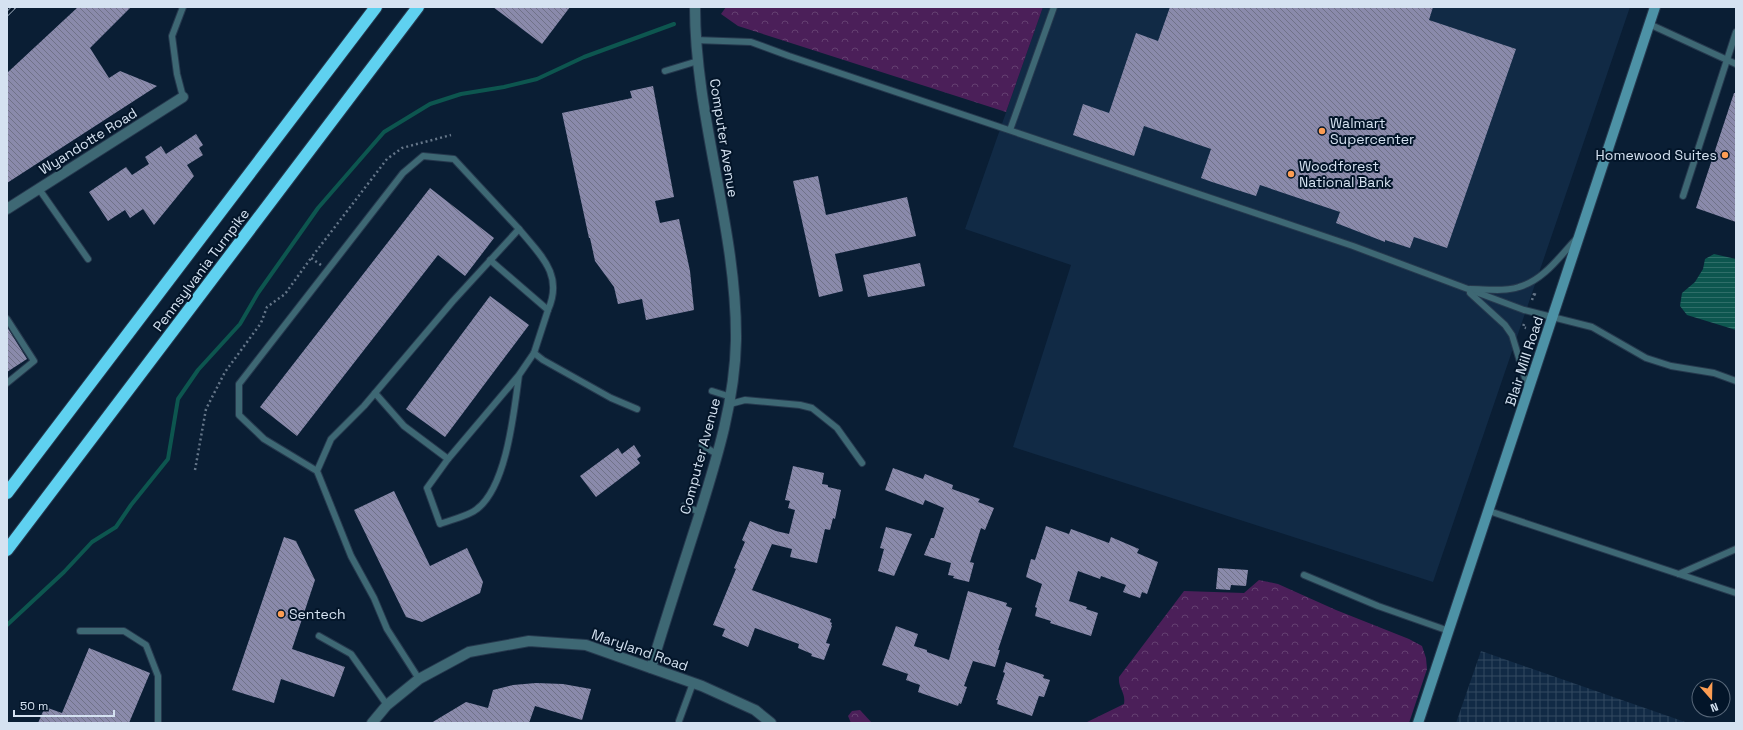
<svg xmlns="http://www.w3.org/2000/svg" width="1743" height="730" font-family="'Space Grotesk',sans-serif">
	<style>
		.built { fill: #112a45 }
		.industrial { fill: url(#industrial-grid) }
		.forest { fill: url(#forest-crowns) }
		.water { fill: url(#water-rules) }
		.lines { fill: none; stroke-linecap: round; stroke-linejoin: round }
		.stream { stroke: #0d564f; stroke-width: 4 }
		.building { fill: url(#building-back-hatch) }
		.lane-casing { stroke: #26394e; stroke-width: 8 }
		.street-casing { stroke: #26394e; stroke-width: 12 }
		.secondary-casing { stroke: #26394e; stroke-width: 12 }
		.highway-casing { stroke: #26394e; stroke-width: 14 }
		.path { stroke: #657689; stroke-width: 2.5; stroke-dasharray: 2 3; stroke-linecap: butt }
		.lane { stroke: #3e6874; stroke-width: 6 }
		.street { stroke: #3e6874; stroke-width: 10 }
		.secondary { stroke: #4d92a6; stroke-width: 10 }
		.highway { stroke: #5fd1f0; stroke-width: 12 }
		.rail-casing { stroke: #adbccc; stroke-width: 4.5 }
		.rail { stroke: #031529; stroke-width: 3; stroke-dasharray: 9; stroke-linecap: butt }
		.poi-dot { fill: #fc9d53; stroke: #031529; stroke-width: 1.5 }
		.labels { text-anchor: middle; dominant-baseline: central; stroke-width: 4; stroke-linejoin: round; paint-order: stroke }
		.poi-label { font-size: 14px; fill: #d5e2f1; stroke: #031529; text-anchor: start }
		.street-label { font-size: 14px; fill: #d5e2f1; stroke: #031529 }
	</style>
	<defs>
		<pattern id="industrial-grid" width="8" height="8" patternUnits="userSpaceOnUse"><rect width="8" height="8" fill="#112a45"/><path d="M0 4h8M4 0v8" fill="none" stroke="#334960"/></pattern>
		<pattern id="forest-crowns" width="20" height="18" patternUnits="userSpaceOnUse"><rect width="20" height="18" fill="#4b1f59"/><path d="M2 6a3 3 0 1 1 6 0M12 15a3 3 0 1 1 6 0" fill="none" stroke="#643f71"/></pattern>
		<pattern id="water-rules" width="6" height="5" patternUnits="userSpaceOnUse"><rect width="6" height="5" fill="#0d564f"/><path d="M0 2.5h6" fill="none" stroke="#2f6e69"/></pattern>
		<pattern id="building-back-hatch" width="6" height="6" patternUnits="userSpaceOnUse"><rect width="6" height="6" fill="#8a8aab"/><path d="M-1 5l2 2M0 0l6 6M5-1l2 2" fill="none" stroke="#707288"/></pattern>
	</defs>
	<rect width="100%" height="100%" fill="#0a1e34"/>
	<path class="built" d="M1043 7H1630L1433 582 1013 447 1071 265 965 229Z"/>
	<path class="industrial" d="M1481 651 1688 723H1456Z"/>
	<g class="forest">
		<path d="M726 7H1043L1006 112 738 26 721 14Z"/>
		<path d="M1259 580 1278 584 1336 610 1409 639 1422 646 1426 658 1427 669 1409 723H1085L1124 704C1126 692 1118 689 1119 677L1184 591 1244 593Z"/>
		<path d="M860 710 872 723H851L848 716 852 711Z"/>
	</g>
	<path class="water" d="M1714 254 1736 259V330L1687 315 1680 306 1682 293 1695 282 1703 269 1705 259Z"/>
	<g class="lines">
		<path class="stream" d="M7 625 64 572 92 542 116 527 131 505 168 459 178 399 198 370 240 324 258 293 318 208 384 132 430 104 461 94 504 87 537 79 584 57 674 24"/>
	</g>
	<g class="building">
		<path d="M78 7H131L90 48 109 78 120 71 157 86 7 183V73Z"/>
		<path d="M493 7H570L542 44Z"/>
		<path d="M1170 7H1433L1429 20 1516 49 1447 248 1414 237 1410 248 1385 240V242L1336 223 1340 212 1260 185 1256 196 1212 182 1201 178 1211 149 1144 126 1134 156 1073 135 1083 104 1109 113 1136 33 1158 41Z"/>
		<path d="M653 86 674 197 655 201 660 223 679 219 690 271 694 310 646 320 642 299 618 304 614 287 595 261 590 238H589L562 113 632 98 630 91Z"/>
		<path d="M1734 93H1736V222L1696 208Z"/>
		<path d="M196 134 203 145 199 148 203 155 187 165 194 176 154 225 143 209 130 218 125 210 108 221 89 192 126 167 132 175 149 164 145 157 161 146 166 154Z"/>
		<path d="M818 176 826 215 907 197 916 236 835 254 843 291 819 297 793 181Z"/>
		<path d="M430 188 494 238 465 276 438 255 297 436 260 407Z"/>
		<path d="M920 263 925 286 868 297 863 275Z"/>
		<path d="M490 296 529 325 445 437 406 409Z"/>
		<path d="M7 327 27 359 7 372Z"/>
		<path d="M634 445 641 456 637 459 640 463 638 465 596 497 580 476 618 448 622 454Z"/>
		<path d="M793 466 824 473 822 484 828 485V487L841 490 835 519 833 518 830 530 825 529 817 563 790 557 792 549 772 544 752 590 831 619 830 622 832 623 831 625 832 626 826 643 830 644 824 660 811 656 812 654 798 648 799 644 755 628 748 647 722 636 725 629 713 625 736 569 734 568 745 542 742 540 750 521 776 531 789 534 795 510 788 508 790 501 785 500Z"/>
		<path d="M893 468 923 479 925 474 953 485 952 489 980 499 978 502 994 508 985 530 981 528 970 562 974 563 969 582 953 578 954 576 948 575 951 563 924 555 931 538H934L944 508 925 500 923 505 885 490Z"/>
		<path d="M394 491 430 566 467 548 483 582 480 593 422 622 406 617 354 510Z"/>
		<path d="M1046 526 1069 534 1071 529 1109 543 1111 537 1139 549 1137 553 1158 562 1147 594 1142 592 1140 598 1123 592 1126 585 1101 576 1100 579 1078 571 1069 601 1087 607 1086 609 1098 613 1091 636 1050 623 1051 621 1035 616 1037 608 1035 607 1042 584 1026 577 1031 559 1035 560Z"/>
		<path d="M886 527 912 534 894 576 878 571 884 549 880 548Z"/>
		<path d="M284 537 296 541 315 580 292 649 345 667 334 697 281 679 274 703 232 690Z"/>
		<path d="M1218 568 1248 570 1246 586 1231 585 1230 590 1216 589Z"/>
		<path d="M968 591 1007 603 1006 606 1012 608 998 650H1000L995 667 973 661 964 686 967 687 961 704 959 703 958 706 918 692 920 685 906 680 908 674 882 665 896 626 918 634 914 646 927 650V652L949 660Z"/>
		<path d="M89 648 150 673 129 723H38L45 707 62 713Z"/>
		<path d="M1006 662 1044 675 1043 678 1050 680 1044 697 1039 696 1032 716 997 704 998 700H996L1005 673 1003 672Z"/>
		<path d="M536 683 563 684 591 689 582 720 535 706 529 723H431L466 702 488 708 493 690 513 685Z"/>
	</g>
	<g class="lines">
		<g class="lane-casing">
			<g id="lane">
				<path d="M183 7 172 36 177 74 183 97"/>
				<path d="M1649 24 1736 64"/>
				<path d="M695 40 751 42 789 56 1353 246 1524 310 1592 327 1646 358 1671 366 1714 373 1736 381"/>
				<path d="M665 71 698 61"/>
				<path d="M1010 130 1054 7"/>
				<path d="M39 189 88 259"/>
				<path d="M1683 196 1736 32"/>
				<path d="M519 229C540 255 564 274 548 310"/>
				<path d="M490 260 548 310 534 353 519 375 448 459 427 488 440 524C450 520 469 516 477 509 507 486 514 411 519 375"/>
				<path d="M1470 289C1485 289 1504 292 1519 287 1544 280 1560 256 1577 238"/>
				<path d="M1470 293 1505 325 1512 335 1528 388"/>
				<path d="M7 319 34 361 7 383"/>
				<path d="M534 353 543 360 611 398 637 409"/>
				<path d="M712 391 731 397"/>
				<path d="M375 393 404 426 448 459"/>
				<path d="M730 404 745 400 800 405 812 408 837 428 862 463"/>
				<path d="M702 445 718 455"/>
				<path d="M317 471 331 439 364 406 453 301 519 229 454 159 423 156 403 173 239 384V415L264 439 317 471 351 556 374 598 387 629 419 679"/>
				<path d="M684 506 700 512"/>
				<path d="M1489 511 1736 593"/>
				<path d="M1679 574 1736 549"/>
				<path d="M1304 575 1378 606 1449 631"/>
				<path d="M80 631H124L146 645 158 676V723"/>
				<path d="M319 636 351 654 387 705"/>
				<path d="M679 721 693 683"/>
			</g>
		</g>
		<g class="street-casing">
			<g id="street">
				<path d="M7 209 183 97"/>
				<path d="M651 668C666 618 682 569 698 519 716 461 735 402 736 340 737 228 695 119 695 7"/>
				<path d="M372 723 387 705 419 679 469 652 529 641 586 645 702 686 755 710 771 723"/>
			</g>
		</g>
		<g class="secondary-casing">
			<path id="secondary" d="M1418 723 1655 7"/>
		</g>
		<g class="highway-casing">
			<g id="highway">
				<path d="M7 493 376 7"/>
				<path d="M7 550 418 7"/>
			</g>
		</g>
		<g class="path">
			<path d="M321 265 311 258 387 159 402 148 451 135"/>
			<path d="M1534 294 1538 296"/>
			<path d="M1532 300 1535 291"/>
			<path d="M1524 324 1523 327 1526 328"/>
			<path d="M195 470 206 409 225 372 261 323 267 307 285 294 311 258"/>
		</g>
		<use href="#lane" class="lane"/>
		<use href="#street" class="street"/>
		<use href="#secondary" class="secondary"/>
		<use href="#highway" class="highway"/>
		<g class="rail-casing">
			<path id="rail" d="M7 14 14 7"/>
		</g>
		<use href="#rail" class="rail"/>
	</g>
	<g class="poi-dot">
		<circle cx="1322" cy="131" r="4"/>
		<circle cx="1725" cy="155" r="4"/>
		<circle cx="1291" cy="174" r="4"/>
		<circle cx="281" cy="614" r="4"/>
	</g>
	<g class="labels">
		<g class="poi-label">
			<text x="1330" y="123">Walmart<tspan x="1330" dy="16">Supercenter</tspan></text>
			<text x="1717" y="155" text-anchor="end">Homewood Suites</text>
			<text x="1299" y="166">Woodforest<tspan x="1299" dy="16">National Bank</tspan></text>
			<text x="289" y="614">Sentech</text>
		</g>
		<g class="street-label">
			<text transform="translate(724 138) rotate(81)">Computer Avenue</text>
			<text transform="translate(88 141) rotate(-32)">Wyandotte Road</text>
			<text transform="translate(201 270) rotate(-53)">Pennsylvania Turnpike</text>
			<text transform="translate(1524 361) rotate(-72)">Blair Mill Road</text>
			<text transform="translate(700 456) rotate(-75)">Computer Avenue</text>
			<text transform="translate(640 650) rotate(19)">Maryland Road</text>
		</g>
	</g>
	<rect width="1743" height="730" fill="none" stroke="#d5e2f1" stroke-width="16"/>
	<g transform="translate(1711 698) rotate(160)"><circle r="19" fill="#031529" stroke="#576779"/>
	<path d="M0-3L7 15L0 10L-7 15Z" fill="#fc9d53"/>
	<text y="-6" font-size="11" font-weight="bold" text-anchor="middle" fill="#d5e2f1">N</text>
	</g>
	<path d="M14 710v6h100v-6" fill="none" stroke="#d5e2f1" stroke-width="2"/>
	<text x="20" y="710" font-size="12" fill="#d5e2f1" stroke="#031529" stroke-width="3" paint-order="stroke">50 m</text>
</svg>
